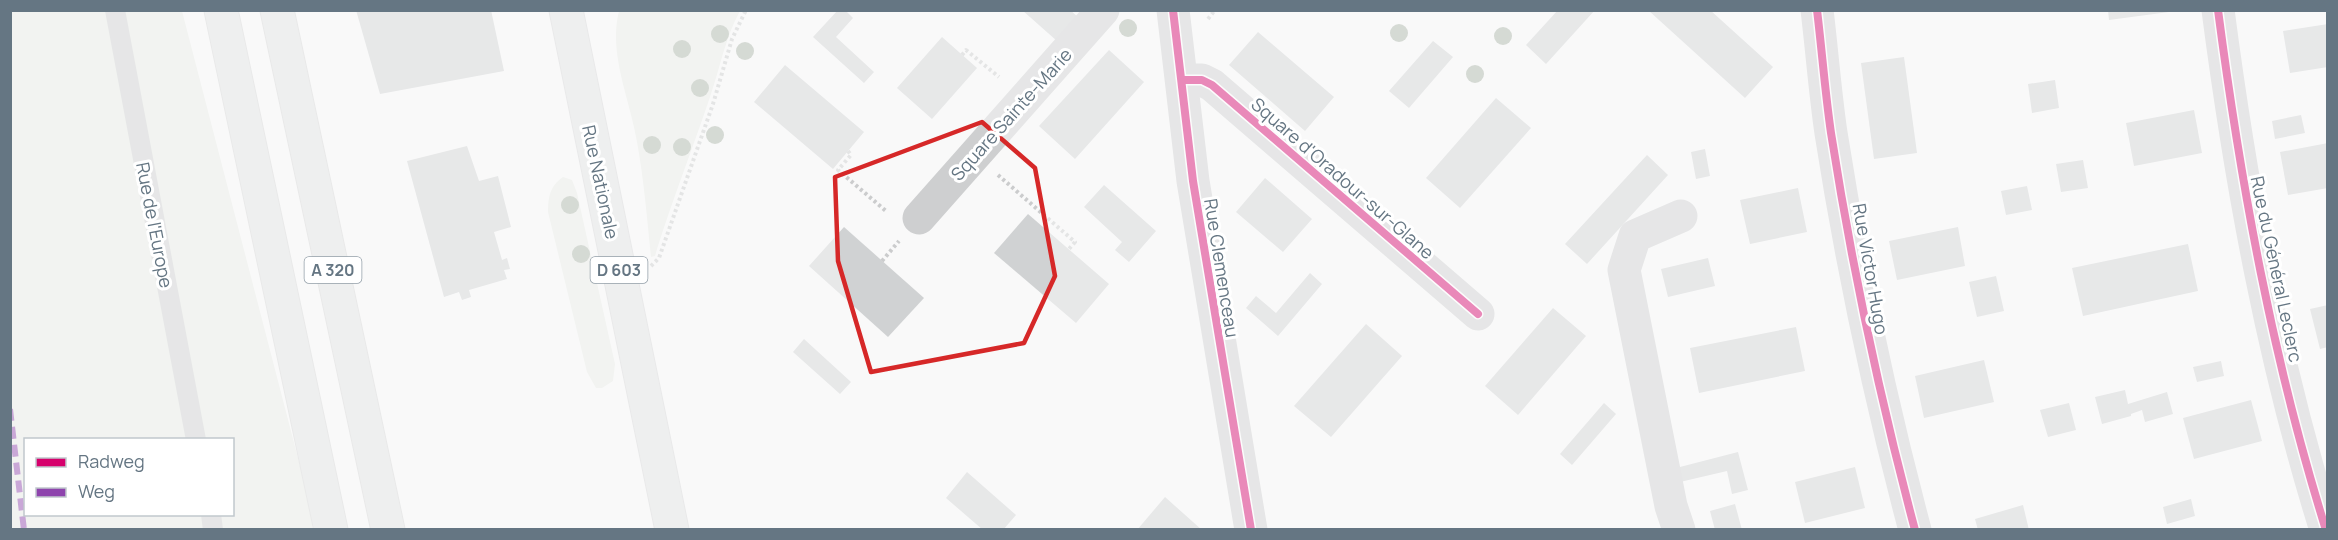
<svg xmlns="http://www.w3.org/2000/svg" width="2338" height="540" font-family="Manrope,sans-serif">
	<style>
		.green { fill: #e8ebe6; fill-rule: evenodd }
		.building { fill: #d0d2d3 }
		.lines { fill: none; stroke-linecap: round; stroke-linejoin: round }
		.primary-casing { stroke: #d5d6d7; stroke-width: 35 }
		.motorway-casing { stroke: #d5d6d6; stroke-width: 35 }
		.path { stroke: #cbcccd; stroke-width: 4; stroke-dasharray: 3 3; stroke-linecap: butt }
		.service { stroke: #cecfd0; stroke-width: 20 }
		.minor { stroke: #cecfd0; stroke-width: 33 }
		.primary { stroke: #e1e2e2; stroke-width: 33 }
		.motorway { stroke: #e1e2e2; stroke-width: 33 }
		.quiet { stroke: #8e44ad; stroke-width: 6; stroke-dasharray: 12 6; stroke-linecap: butt }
		.cycleway-casing { stroke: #fff; stroke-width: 11 }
		.cycleway { stroke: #d6006c; stroke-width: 8 }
		.tree { fill: #a9b3a7 }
		.marked { fill: none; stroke: #d62828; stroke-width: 4.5; stroke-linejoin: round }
		.labels { text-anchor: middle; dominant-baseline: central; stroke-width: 6; stroke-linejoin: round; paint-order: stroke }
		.shield { fill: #fff; stroke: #939fa8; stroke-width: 1.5 }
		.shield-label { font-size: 16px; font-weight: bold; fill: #657683 }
		.street-label { font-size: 18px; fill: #657683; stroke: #fff }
	</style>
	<rect width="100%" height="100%" fill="#f9f9f9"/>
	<g class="green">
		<path d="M10 11H182L306 489 313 529H11ZM26 440H232V514H26Z"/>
		<path d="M619 11H740C725 38 720 68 710 97 693 148 673 198 657 249L655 256 651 257C647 219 644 180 637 142 630 99 608 54 619 11Z"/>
		<path d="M563 177 572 180 577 193 615 364 613 381 602 388H596L587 372 548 212C548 197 550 186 563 177Z"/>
	</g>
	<g class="building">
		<path d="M356 10H491L504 71 380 94Z"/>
		<path d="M838 10H845L853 18 836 37 874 72 864 83 813 37Z"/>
		<path d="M1022 10H1070L1078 17 1057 41Z"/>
		<path d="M1558 10H1595L1546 64 1526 45Z"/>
		<path d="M1648 10H1710L1773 67 1745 98Z"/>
		<path d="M2108 10H2169V12L2109 20Z"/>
		<path d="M2328 24V67L2290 73 2283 31Z"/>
		<path d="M1258 32 1334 97 1305 131 1229 65Z"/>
		<path d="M942 37 977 68 932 119 897 88Z"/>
		<path d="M1433 41 1453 57 1409 108 1389 91Z"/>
		<path d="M1109 50 1144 82 1075 159 1039 126Z"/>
		<path d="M1904 57 1917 153 1874 159 1861 63Z"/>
		<path d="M785 65 864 132 833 169 754 102Z"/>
		<path d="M2055 80 2059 108 2032 113 2028 84Z"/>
		<path d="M1496 98 1531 128 1460 208 1426 178Z"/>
		<path d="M2194 110 2202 153 2134 166 2126 123Z"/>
		<path d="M2301 115 2305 133 2275 139 2272 121Z"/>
		<path d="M2328 143V188L2288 195 2280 152Z"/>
		<path d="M467 146 479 181 498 176 511 227 494 232 502 260 507 258 510 269 504 270 507 279 469 290 471 297 462 300 459 292 444 297 407 161Z"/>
		<path d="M1705 149 1710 176 1696 179 1691 152Z"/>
		<path d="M1647 155 1668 175 1587 264 1565 244Z"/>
		<path d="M2083 160 2088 188 2061 192 2056 164Z"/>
		<path d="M1265 178 1312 219 1283 252 1236 212Z"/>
		<path d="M1104 185 1156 231 1129 262 1115 250 1122 242 1084 207Z"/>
		<path d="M2027 186 2032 210 2006 215 2001 191Z"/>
		<path d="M1798 188 1807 232 1750 244 1740 200Z"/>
		<path d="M1028 214 1109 284 1076 323 994 253Z"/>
		<path d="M844 227 924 298 888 337 809 266Z"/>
		<path d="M1958 227 1965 266 1897 280 1889 241Z"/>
		<path d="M2188 244 2198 291 2083 316 2072 268Z"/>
		<path d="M1708 258 1715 286 1668 297 1661 269Z"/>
		<path d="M1310 273 1322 284 1278 336 1246 308 1256 296 1276 313Z"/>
		<path d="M1996 276 2004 311 1977 317 1969 282Z"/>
		<path d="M2328 305V347L2320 349 2310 309Z"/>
		<path d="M1553 308 1586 336 1518 415 1485 386Z"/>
		<path d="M1366 324 1402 356 1331 437 1294 406Z"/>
		<path d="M1796 327 1805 371 1699 393 1690 348Z"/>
		<path d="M804 339 851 382 840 394 793 352Z"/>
		<path d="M1984 360 1994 402 1924 418 1915 376Z"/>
		<path d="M2221 361 2224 376 2197 382 2193 367Z"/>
		<path d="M2125 390 2128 404 2167 392 2173 414 2145 422 2142 410 2131 414V416L2102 424 2095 397Z"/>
		<path d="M2251 400 2262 441 2194 459 2183 418Z"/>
		<path d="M1604 403 1616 414 1572 465 1560 454Z"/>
		<path d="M2069 403 2076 430 2048 437 2040 410Z"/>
		<path d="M1738 452 1748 490 1732 494 1727 471 1680 482 1676 468Z"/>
		<path d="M1855 467 1865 508 1805 523 1795 482Z"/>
		<path d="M967 472 1016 515 1003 530H983L946 498Z"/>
		<path d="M1165 497 1202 530H1137Z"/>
		<path d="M2191 499 2195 516 2167 524 2163 507Z"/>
		<path d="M1735 504 1742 530H1715L1710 511Z"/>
		<path d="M2023 505 2029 530H1978L1975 519Z"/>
	</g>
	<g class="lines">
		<g class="primary-casing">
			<path id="primary" d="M566 10 672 530"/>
		</g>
		<g class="motorway-casing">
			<g id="motorway">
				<path d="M221 10 331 530"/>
				<path d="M277 10 388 530"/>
			</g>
		</g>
		<g class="path">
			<path d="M1208 19 1215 10"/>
			<path d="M962 55 966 50 999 77"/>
			<path d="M848 151 851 155 838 170 886 211"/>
			<path d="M998 175 1075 242 1069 249"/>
			<path d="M882 261 899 241"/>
			<path d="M651 266 659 258 713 104 732 39 746 10"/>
		</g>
		<g class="service">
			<path d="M115 10 196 440"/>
			<path d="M211 514 213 530"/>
		</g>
		<g class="minor">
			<path d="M1173 10 1193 181 1251 530"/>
			<path d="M1817 10C1822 51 1825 92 1831 133 1852 267 1880 399 1915 530"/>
			<path d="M2218 10C2241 186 2273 361 2326 530"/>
			<path d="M1182 80H1202L1212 85 1478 314"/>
			<path d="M919 218 1103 10"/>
			<path d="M1679 530 1671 506 1624 270 1635 236 1681 216"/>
		</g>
		<use href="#primary" class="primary"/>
		<use href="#motorway" class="motorway"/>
		<path class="quiet" d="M10 409 24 530"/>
		<g class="cycleway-casing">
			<g id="cycleway">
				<path d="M1173 10 1193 181 1251 530"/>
				<path d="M1817 10C1822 51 1825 92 1831 133 1852 267 1880 399 1915 530"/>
				<path d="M2218 10C2241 186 2273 361 2326 530"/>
				<path d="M1182 80H1202L1212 85 1478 314"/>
			</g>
		</g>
		<use href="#cycleway" class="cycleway"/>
	</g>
	<g class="tree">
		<circle cx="1128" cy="28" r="9"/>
		<circle cx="1399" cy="33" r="9"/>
		<circle cx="720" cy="34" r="9"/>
		<circle cx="1503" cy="36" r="9"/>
		<circle cx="682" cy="49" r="9"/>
		<circle cx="745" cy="51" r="9"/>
		<circle cx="1475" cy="74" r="9"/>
		<circle cx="700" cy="88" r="9"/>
		<circle cx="715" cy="135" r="9"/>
		<circle cx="652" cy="145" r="9"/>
		<circle cx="682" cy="147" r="9"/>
		<circle cx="570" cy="205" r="9"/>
		<circle cx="581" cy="254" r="9"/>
	</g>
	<path d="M0 0H2338V540H0ZM982 122 1035 168 1055 276 1024 343 871 372 838 261 835 177Z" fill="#f9f9f9" fill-opacity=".55" fill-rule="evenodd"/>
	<path class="marked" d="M982 122 1035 168 1055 276 1024 343 871 372 838 261 835 177Z"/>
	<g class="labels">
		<g class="shield">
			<rect x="304.5" y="257" width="57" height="26" rx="4.5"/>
			<rect x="590.5" y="257" width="57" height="26" rx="4.5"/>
		</g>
		<g class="shield-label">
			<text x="333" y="270">A 320</text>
			<text x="619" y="270">D 603</text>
		</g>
		<g class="street-label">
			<text transform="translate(1011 114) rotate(-48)">Square Sainte-Marie</text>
			<text transform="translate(1343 178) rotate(41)">Square d'Oradour-sur-Glane</text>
			<text transform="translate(601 182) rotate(78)">Rue Nationale</text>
			<text transform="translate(155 225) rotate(79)">Rue de l'Europe</text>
			<text transform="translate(1222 268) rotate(81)">Rue Clemenceau</text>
			<text transform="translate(1871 269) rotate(80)">Rue Victor Hugo</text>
			<text transform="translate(2277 269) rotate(78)">Rue du Général Leclerc</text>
		</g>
	</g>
	<rect width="2338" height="540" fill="none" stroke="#657683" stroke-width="24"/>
	<rect x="24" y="438" width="210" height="78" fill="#ffffff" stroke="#c1c8cd" stroke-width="1.5"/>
	<rect x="36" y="458" width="30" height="9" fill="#d6006c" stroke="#c1c8cd" stroke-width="1.5"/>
	<text x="78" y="468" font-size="18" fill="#657683">Radweg</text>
	<rect x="36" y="488" width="30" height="9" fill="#8e44ad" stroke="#c1c8cd" stroke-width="1.5"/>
	<text x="78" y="498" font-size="18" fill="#657683">Weg</text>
</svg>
